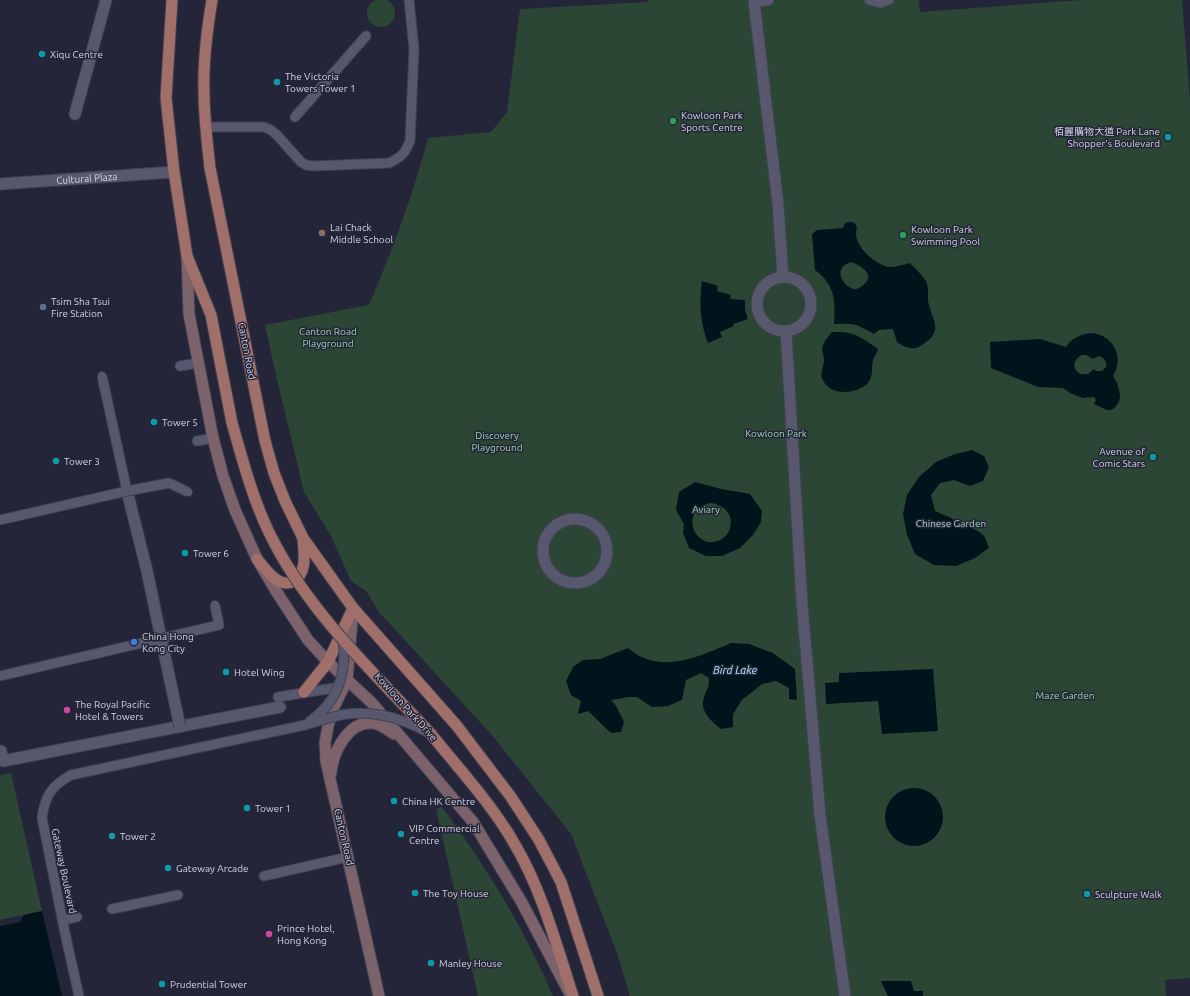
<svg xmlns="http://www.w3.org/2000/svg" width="1190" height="996" font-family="Ubuntu,'Noto Sans TC',sans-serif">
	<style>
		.green { fill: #2b4635 }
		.water { fill: #01141b; fill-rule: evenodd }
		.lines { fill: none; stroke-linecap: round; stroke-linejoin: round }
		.service-casing { stroke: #424152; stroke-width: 11 }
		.pedestrian-casing { stroke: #424152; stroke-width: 13 }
		.secondary-casing { stroke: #424152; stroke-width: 13 }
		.primary-casing { stroke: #424152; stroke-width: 13 }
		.service { stroke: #57576e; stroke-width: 9 }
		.pedestrian { stroke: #57576e; stroke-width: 11 }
		.secondary { stroke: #7c636b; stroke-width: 11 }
		.primary { stroke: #a06f69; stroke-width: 11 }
		.service-bridge-casing { stroke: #424152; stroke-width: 11; stroke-linecap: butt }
		.pedestrian-bridge-casing { stroke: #424152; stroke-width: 13; stroke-linecap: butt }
		.primary-bridge-casing { stroke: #424152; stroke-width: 13; stroke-linecap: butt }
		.service-bridge { stroke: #57576e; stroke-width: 9 }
		.pedestrian-bridge { stroke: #57576e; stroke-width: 11 }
		.primary-bridge { stroke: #a06f69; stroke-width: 11 }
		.culture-dot { fill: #0f9aa8; stroke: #252539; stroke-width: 1.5 }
		.leisure-dot { fill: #2e9e5b; stroke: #252539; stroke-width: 1.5 }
		.education-dot { fill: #8d6e63; stroke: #252539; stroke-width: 1.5 }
		.service-dot { fill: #5c6f8a; stroke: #252539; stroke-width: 1.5 }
		.shop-dot { fill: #3f7fe0; stroke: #252539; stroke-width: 1.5 }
		.hotel-dot { fill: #d1479c; stroke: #252539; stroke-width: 1.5 }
		.labels { text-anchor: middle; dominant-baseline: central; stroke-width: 3; stroke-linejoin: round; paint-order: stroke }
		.poi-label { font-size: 10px; fill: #d2d3e0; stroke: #252539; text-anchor: start }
		.street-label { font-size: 10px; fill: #d2d3e0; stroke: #252539 }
		.park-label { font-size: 10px; fill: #9cd7b1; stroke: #252539 }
		.water-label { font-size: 11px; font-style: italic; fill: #aee8fd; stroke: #252539 }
	</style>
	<rect width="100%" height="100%" fill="#252539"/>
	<g class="green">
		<circle cx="381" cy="13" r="14"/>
		<path d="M649 0H919L920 12 1081 0H1182L1190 101V978L1165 980 1166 996H630L617 953 571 834 491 734 379 612 366 591 351 581 331 536 304 492 275 371 265 325 369 305C392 251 413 195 428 138L491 132 507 112 520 9 648 2Z"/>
		<path d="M11 773 42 911 0 920V775Z"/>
		<path d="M442 807C486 866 524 928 553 996H478L436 809Z"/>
	</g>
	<g class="water">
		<path d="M849 222C853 222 855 222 856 226 858 230 855 231 856 235 857 248 876 265 889 267 896 267 903 265 910 263 915 268 926 279 927 284 929 291 927 299 929 306 935 324 942 332 922 345 914 351 905 348 897 342L893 329 879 330 874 334C857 324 854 323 834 324 835 300 836 286 815 270L812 234 817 230 843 228 845 223ZM851 262C860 265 877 275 863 285 861 287 858 289 855 289 847 290 829 269 851 262Z"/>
		<path d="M702 281 718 286 717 291 731 295 730 299 745 300V310L748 319 733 324 734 326 720 332 722 337 708 343C700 323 699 302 702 281Z"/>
		<path d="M832 332C854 331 861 337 878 349 877 353 874 357 873 360 871 369 874 377 867 384 855 395 828 396 822 378 820 372 824 367 824 360 824 357 823 354 822 351 822 343 827 338 832 332Z"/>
		<path d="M1090 333C1113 334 1125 357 1113 376 1120 387 1125 403 1111 410H1107L1094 404 1096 400 1094 397 1083 398 1070 393 1063 388 1038 387 991 368 990 342 1040 339 1066 347C1072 338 1079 335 1090 333ZM1082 355H1086L1093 359 1098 356C1104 357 1107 361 1106 367L1102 371H1096L1094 369 1088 374C1074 377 1069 361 1082 355Z"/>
		<path d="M972 450 984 456 989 467 983 481 970 486 954 480 940 483 931 495 935 511C945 516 979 529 984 536 986 539 987 544 989 548L975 558 956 566 934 565 915 554 907 535 903 514 907 495 919 477 936 462 955 454Z"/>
		<path d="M695 482 721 489 750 494 762 511 761 522 753 535 740 548 722 556H706L689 548 683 533 684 524 676 510 679 492ZM710 503C723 504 734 514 730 528 729 532 727 535 723 538 699 556 675 512 710 503Z"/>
		<path d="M731 643 749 644 773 653 795 669 797 700 789 699V688L776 681 762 684 742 700 733 714V727L721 729C711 721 699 711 704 697 707 688 709 689 709 678L701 673 686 680 682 700 668 706 652 707 637 697H629L611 700 616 706 624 722 621 732 611 733 588 711 578 714 581 701 571 695 566 681 573 667 583 660 600 659 628 648C633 652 638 656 644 658 672 670 705 654 731 643Z"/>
		<path d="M933 669 938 731 882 734 878 701 826 704 825 683 839 682V673Z"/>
		<circle cx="914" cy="817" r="29"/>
		<path d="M42 911 62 996H0V926L20 922 24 915Z"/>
		<path d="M881 981H911L914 991H923V996H888Z"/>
	</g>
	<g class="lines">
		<g class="service-casing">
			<g id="service">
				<path d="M869 0 880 3 889 0"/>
				<path d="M295 117 366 36"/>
				<path d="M206 127H264L271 130 277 135 301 162 306 165 313 166 389 163C401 157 405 154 410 141L414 49 409 0"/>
				<path d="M180 366 198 363"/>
				<path d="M197 441 213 438"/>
				<path d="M278 697 334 688 343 682"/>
				<path d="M264 876 348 857"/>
				<path d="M112 909 178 895"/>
				<path d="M63 920 77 917"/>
				<path d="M79 996 65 933 42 818C45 796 51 786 71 775L305 725"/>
			</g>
		</g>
		<g class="pedestrian-casing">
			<g id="pedestrian">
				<path d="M768 0 754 1 778 204 783 277"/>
				<path d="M75 114 106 0"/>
				<path id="s1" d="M0 184 174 172"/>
				<circle cx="784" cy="304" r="27"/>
				<path d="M786 331 802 603 820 815 845 996"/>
				<path d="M127 491 147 571 161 638"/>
				<circle cx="575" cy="551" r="32"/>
				<path d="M1 751 3 761 280 707"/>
			</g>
		</g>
		<g class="secondary-casing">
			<g id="secondary">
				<path d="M187 257 189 314 213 438 223 476 235 510 257 559 276 591 308 640 328 662 372 703 473 822 521 901 569 992"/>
				<path d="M353 609 347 680 333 709 328 726 325 743 326 761 379 996"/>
				<path d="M331 773C333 751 350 717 377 724 383 726 388 730 394 734"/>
			</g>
		</g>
		<g class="primary-casing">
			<g id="primary">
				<path d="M172 0 166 98 174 172 187 256 211 315 232 423"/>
				<path d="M212 0C207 30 203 61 204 91 204 117 207 142 210 168L265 441 274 473 285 501 303 538 353 608 457 726 511 797 539 840 561 882 598 996"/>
				<path d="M257 559C263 566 269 575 277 580 281 583 287 584 292 582 308 574 304 553 303 539"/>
				<path d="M304 692 328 662 353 608"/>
				<path d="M431 734C459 769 491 803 514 843 542 890 556 944 573 996"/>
			</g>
		</g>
		<use href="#service" class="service"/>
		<use href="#pedestrian" class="pedestrian"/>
		<use href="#secondary" class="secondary"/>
		<use href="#primary" class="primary"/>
		<g class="service-bridge-casing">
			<g id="service-bridge">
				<path d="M102 376 127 491"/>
				<path d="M0 520 127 491 169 483 188 492"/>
				<path d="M0 676 219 625 215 605"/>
				<path d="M309 722C339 701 347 673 343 639"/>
				<path d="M305 725C319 721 333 716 347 714 374 711 401 718 425 731"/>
			</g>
		</g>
		<g class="pedestrian-bridge-casing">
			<path id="pedestrian-bridge" d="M161 638 180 727"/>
		</g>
		<g class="primary-bridge-casing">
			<path id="primary-bridge" d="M232 423C244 465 255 508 276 546 314 617 377 676 431 734"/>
		</g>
		<use href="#service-bridge" class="service-bridge"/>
		<use href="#pedestrian-bridge" class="pedestrian-bridge"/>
		<use href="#primary-bridge" class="primary-bridge"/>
	</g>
	<g class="culture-dot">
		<circle cx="42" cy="54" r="4"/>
		<circle cx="277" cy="82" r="4"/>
		<circle cx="1168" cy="137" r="4"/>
		<circle cx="154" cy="422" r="4"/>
		<circle cx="1153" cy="457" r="4"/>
		<circle cx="56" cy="461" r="4"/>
		<circle cx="185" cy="553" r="4"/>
		<circle cx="226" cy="672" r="4"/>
		<circle cx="394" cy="801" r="4"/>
		<circle cx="247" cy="808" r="4"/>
		<circle cx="401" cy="834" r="4"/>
		<circle cx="112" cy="836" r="4"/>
		<circle cx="168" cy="868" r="4"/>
		<circle cx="415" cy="893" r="4"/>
		<circle cx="1087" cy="894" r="4"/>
		<circle cx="431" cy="963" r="4"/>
		<circle cx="162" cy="984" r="4"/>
	</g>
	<g class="leisure-dot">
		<circle cx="673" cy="121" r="4"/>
		<circle cx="903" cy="235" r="4"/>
	</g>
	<circle class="education-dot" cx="322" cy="233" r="4"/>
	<circle class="service-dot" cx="43" cy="307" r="4"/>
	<circle class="shop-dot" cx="134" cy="642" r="4"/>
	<g class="hotel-dot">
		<circle cx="67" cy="710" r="4"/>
		<circle cx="269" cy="934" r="4"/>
	</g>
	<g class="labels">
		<g class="poi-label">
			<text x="50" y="54">Xiqu Centre</text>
			<text x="285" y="76">The Victoria<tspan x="285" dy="12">Towers Tower 1</tspan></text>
			<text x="681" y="115">Kowloon Park<tspan x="681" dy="12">Sports Centre</tspan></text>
			<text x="1160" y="131" text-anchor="end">栢麗購物大道 Park Lane<tspan x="1160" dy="12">Shopper's Boulevard</tspan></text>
			<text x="330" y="227">Lai Chack<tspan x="330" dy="12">Middle School</tspan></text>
			<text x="911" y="229">Kowloon Park<tspan x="911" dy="12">Swimming Pool</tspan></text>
			<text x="51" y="301">Tsim Sha Tsui<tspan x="51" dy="12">Fire Station</tspan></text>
			<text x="162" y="422">Tower 5</text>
			<text x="1145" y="451" text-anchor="end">Avenue of<tspan x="1145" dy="12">Comic Stars</tspan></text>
			<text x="64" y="461">Tower 3</text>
			<text x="193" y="553">Tower 6</text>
			<text x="142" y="636">China Hong<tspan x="142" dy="12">Kong City</tspan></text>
			<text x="234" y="672">Hotel Wing</text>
			<text x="75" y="704">The Royal Pacific<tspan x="75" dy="12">Hotel &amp; Towers</tspan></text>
			<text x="402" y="801">China HK Centre</text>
			<text x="255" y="808">Tower 1</text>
			<text x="409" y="828">VIP Commercial<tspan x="409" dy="12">Centre</tspan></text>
			<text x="120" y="836">Tower 2</text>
			<text x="176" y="868">Gateway Arcade</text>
			<text x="423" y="893">The Toy House</text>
			<text x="1095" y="894">Sculpture Walk</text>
			<text x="277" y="928">Prince Hotel,<tspan x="277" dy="12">Hong Kong</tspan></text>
			<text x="439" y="963">Manley House</text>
			<text x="170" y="984">Prudential Tower</text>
		</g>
		<g class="street-label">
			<text stroke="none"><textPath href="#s1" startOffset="87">Cultural Plaza</textPath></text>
			<text transform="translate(247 351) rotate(79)">Canton Road</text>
			<text transform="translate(406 707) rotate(48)">Kowloon Park Drive</text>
			<text transform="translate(344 837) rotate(77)">Canton Road</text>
			<text transform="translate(64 871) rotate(78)">Gateway Boulevard</text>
		</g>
		<g class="park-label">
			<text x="328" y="331">Canton Road<tspan x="328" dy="12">Playground</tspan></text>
			<text x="776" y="433">Kowloon Park</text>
			<text x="497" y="435">Discovery<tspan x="497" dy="12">Playground</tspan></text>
			<text x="706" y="509">Aviary</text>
			<text x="951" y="523">Chinese Garden</text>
			<text x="1065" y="695">Maze Garden</text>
		</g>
		<g class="water-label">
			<text x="735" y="670">Bird Lake</text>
		</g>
	</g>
</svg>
